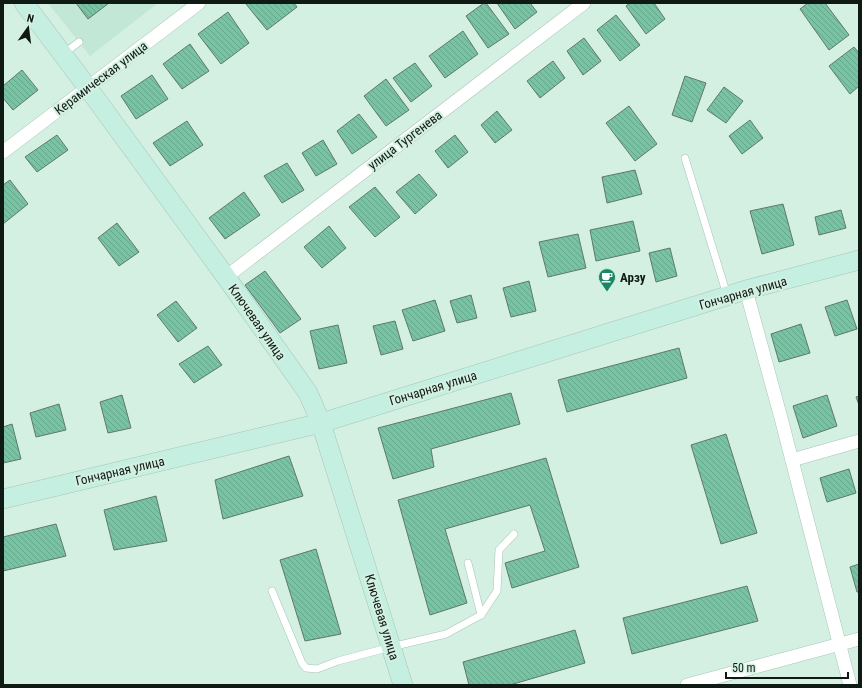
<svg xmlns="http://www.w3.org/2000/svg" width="862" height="688" font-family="'Roboto Condensed',sans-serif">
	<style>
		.built { fill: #c3e7d6 }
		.building { fill: url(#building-back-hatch); stroke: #5f786d }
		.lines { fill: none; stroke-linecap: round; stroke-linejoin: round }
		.lane-casing { stroke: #a9c4b8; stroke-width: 8 }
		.street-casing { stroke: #a9c4b8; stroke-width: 14 }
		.secondary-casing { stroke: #a9c4b8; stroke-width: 20 }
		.lane { stroke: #fff; stroke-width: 7 }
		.street { stroke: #fff; stroke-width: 13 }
		.secondary { stroke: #c5f0e1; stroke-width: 19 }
		.labels { text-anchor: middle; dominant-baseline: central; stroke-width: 4; stroke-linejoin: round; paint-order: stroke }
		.street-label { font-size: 13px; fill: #101a15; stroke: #d4f0e2 }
		.poi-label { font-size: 13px; font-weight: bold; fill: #101a15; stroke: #d4f0e2; text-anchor: start }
	</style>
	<defs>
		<pattern id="building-back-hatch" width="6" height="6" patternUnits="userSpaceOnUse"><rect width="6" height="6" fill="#77c3a3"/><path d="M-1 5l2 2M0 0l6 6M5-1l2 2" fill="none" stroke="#66a78b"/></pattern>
	</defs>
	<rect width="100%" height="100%" fill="#d4f0e2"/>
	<path class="built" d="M48 3H158L90 56Z"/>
	<g class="building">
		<path d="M76 3H109L88 19Z"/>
		<path d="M248 3H294L297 7 267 30 246 4Z"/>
		<path d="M484 3H486L509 34 488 48 466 16Z"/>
		<path d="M497 3H530L537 12 515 29Z"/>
		<path d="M630 3H654L665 19 646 34 626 6Z"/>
		<path d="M808 3H825L849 35 829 50 800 9Z"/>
		<path d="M228 12 249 43 221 64 198 34Z"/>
		<path d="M616 15 640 45 620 61 597 30Z"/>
		<path d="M463 31 478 54 445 78 429 56Z"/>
		<path d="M584 38 601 61 583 75 567 51Z"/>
		<path d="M190 44 209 71 182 89 163 64Z"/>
		<path d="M854 47 859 53V86L850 94 829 66Z"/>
		<path d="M553 61 565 78 540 98 527 81Z"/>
		<path d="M415 63 432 86 411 102 393 78Z"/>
		<path d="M22 70 38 90 13 110 3 98V86Z"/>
		<path d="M152 75 168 99 136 119 121 96Z"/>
		<path d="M685 76 706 83 692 122 672 115Z"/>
		<path d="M386 79 409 110 386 126 364 96Z"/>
		<path d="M724 87 743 101 726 123 707 110Z"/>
		<path d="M629 106 657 144 635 161 606 123Z"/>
		<path d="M497 111 512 130 495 143 481 125Z"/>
		<path d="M359 114 377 137 352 154 337 131Z"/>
		<path d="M750 120 763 138 742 154 729 136Z"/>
		<path d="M187 121 203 145 170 166 153 143Z"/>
		<path d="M57 135 68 150 37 172 25 157Z"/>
		<path d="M455 135 468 152 448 168 435 151Z"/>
		<path d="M323 140 337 164 316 176 302 153Z"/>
		<path d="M287 163 304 190 282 203 264 176Z"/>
		<path d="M635 170 642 194 607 203 602 177Z"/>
		<path d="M419 174 437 195 415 214 396 192Z"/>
		<path d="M10 180 28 204 3 224V185Z"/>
		<path d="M375 187 400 217 375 237 349 207Z"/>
		<path d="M244 192 260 215 225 239 209 218Z"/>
		<path d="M783 204 794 245 762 254 750 211Z"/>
		<path d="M841 210 846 228 819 235 815 217Z"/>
		<path d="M633 221 640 251 596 261 590 230Z"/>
		<path d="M117 223 139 252 119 266 98 238Z"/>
		<path d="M329 226 346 248 322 268 304 247Z"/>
		<path d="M578 234 586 268 548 277 539 242Z"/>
		<path d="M670 248 677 276 656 282 649 253Z"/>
		<path d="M265 271 301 319 280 333 245 285Z"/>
		<path d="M529 281 536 311 511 317 503 288Z"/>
		<path d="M471 295 477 318 457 323 450 301Z"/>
		<path d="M435 300 445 331 413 341 402 310Z"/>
		<path d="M847 300 857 329 835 336 825 307Z"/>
		<path d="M176 301 197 328 178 342 157 315Z"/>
		<path d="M395 321 403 349 381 355 373 326Z"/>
		<path d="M801 324 810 353 779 362 771 334Z"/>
		<path d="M338 325 347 363 319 369 310 331Z"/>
		<path d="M208 346 222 365 194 383 179 364Z"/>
		<path d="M679 348 687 378 567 412 558 380Z"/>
		<path d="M511 393 520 424 431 449 434 467 393 479 378 428Z"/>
		<path d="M122 395 131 428 108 433 100 402Z"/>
		<path d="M827 395 837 426 803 438 793 406Z"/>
		<path d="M859 396V405L856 397Z"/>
		<path d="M59 404 66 430 36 437 30 413Z"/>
		<path d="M12 424 21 459 3 463V427Z"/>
		<path d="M726 434 757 533 721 544 691 445Z"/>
		<path d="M289 456 303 496 223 519 215 480Z"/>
		<path d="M546 458 579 567 512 588 505 563 545 551 530 505 445 529 467 603 430 615 398 500Z"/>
		<path d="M849 469 856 493 827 502 820 478Z"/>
		<path d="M156 496 167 541 114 550 104 510Z"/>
		<path d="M56 524 66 556 3 571V537Z"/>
		<path d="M316 549 341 634 305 641 280 560Z"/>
		<path d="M859 564V592H857L850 567Z"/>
		<path d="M747 586 758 621 632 654 623 618Z"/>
		<path d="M575 630 585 663 510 685H469L463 662Z"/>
	</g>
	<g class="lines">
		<g class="lane-casing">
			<g id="lane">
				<path d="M63 54 79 42"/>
				<path d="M685 158 727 295"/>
				<path d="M468 563 481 615"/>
				<path d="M272 591 302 663 306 668 317 669 338 661 391 647 446 634 481 615 497 591 499 550 514 534"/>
			</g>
		</g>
		<g class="street-casing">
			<g id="street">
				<path d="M3 152 199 3"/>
				<path d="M226 277 584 3"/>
				<path d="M746 290 781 418 850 685"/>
				<path d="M792 460 859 441"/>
				<path d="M687 685 859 639"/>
			</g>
		</g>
		<g class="secondary-casing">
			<g id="secondary">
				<path d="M24 3 88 88 226 277 308 393 321 423 403 685"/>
				<path d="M3 499 321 423 746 290 859 260"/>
			</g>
		</g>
		<use href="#lane" class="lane"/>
		<use href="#street" class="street"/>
		<use href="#secondary" class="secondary"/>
	</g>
	<defs>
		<g id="cafe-pin" transform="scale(0.9)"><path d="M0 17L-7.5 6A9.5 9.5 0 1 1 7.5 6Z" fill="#1b8663" stroke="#d4f0e2"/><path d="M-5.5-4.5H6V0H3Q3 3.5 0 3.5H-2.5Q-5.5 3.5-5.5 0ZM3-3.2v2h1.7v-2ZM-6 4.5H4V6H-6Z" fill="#fff"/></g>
	</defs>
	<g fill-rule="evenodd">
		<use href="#cafe-pin" x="607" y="277"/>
	</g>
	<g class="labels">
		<g class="street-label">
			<text transform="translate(101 78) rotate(-37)">Керамическая улица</text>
			<text transform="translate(405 140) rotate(-37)">улица Тургенева</text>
			<text transform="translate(743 293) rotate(-16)">Гончарная улица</text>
			<text transform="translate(257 322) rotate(55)">Ключевая улица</text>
			<text transform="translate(433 388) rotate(-17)">Гончарная улица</text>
			<text transform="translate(120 471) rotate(-13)">Гончарная улица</text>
			<text transform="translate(382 617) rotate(73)">Ключевая улица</text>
		</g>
		<g class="poi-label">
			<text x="620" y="277">Арзу</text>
		</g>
	</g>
	<rect width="862" height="688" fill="none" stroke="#101a15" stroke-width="8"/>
	<g transform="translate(28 28) rotate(14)" stroke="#d4f0e2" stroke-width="3" paint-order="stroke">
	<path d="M0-3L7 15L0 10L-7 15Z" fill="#101a15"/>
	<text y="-6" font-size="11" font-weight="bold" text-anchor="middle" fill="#101a15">N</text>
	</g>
	<path d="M726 672v6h122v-6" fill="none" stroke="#101a15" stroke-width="2"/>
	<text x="732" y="672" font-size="12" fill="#101a15" stroke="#d4f0e2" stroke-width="3" paint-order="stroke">50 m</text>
</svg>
